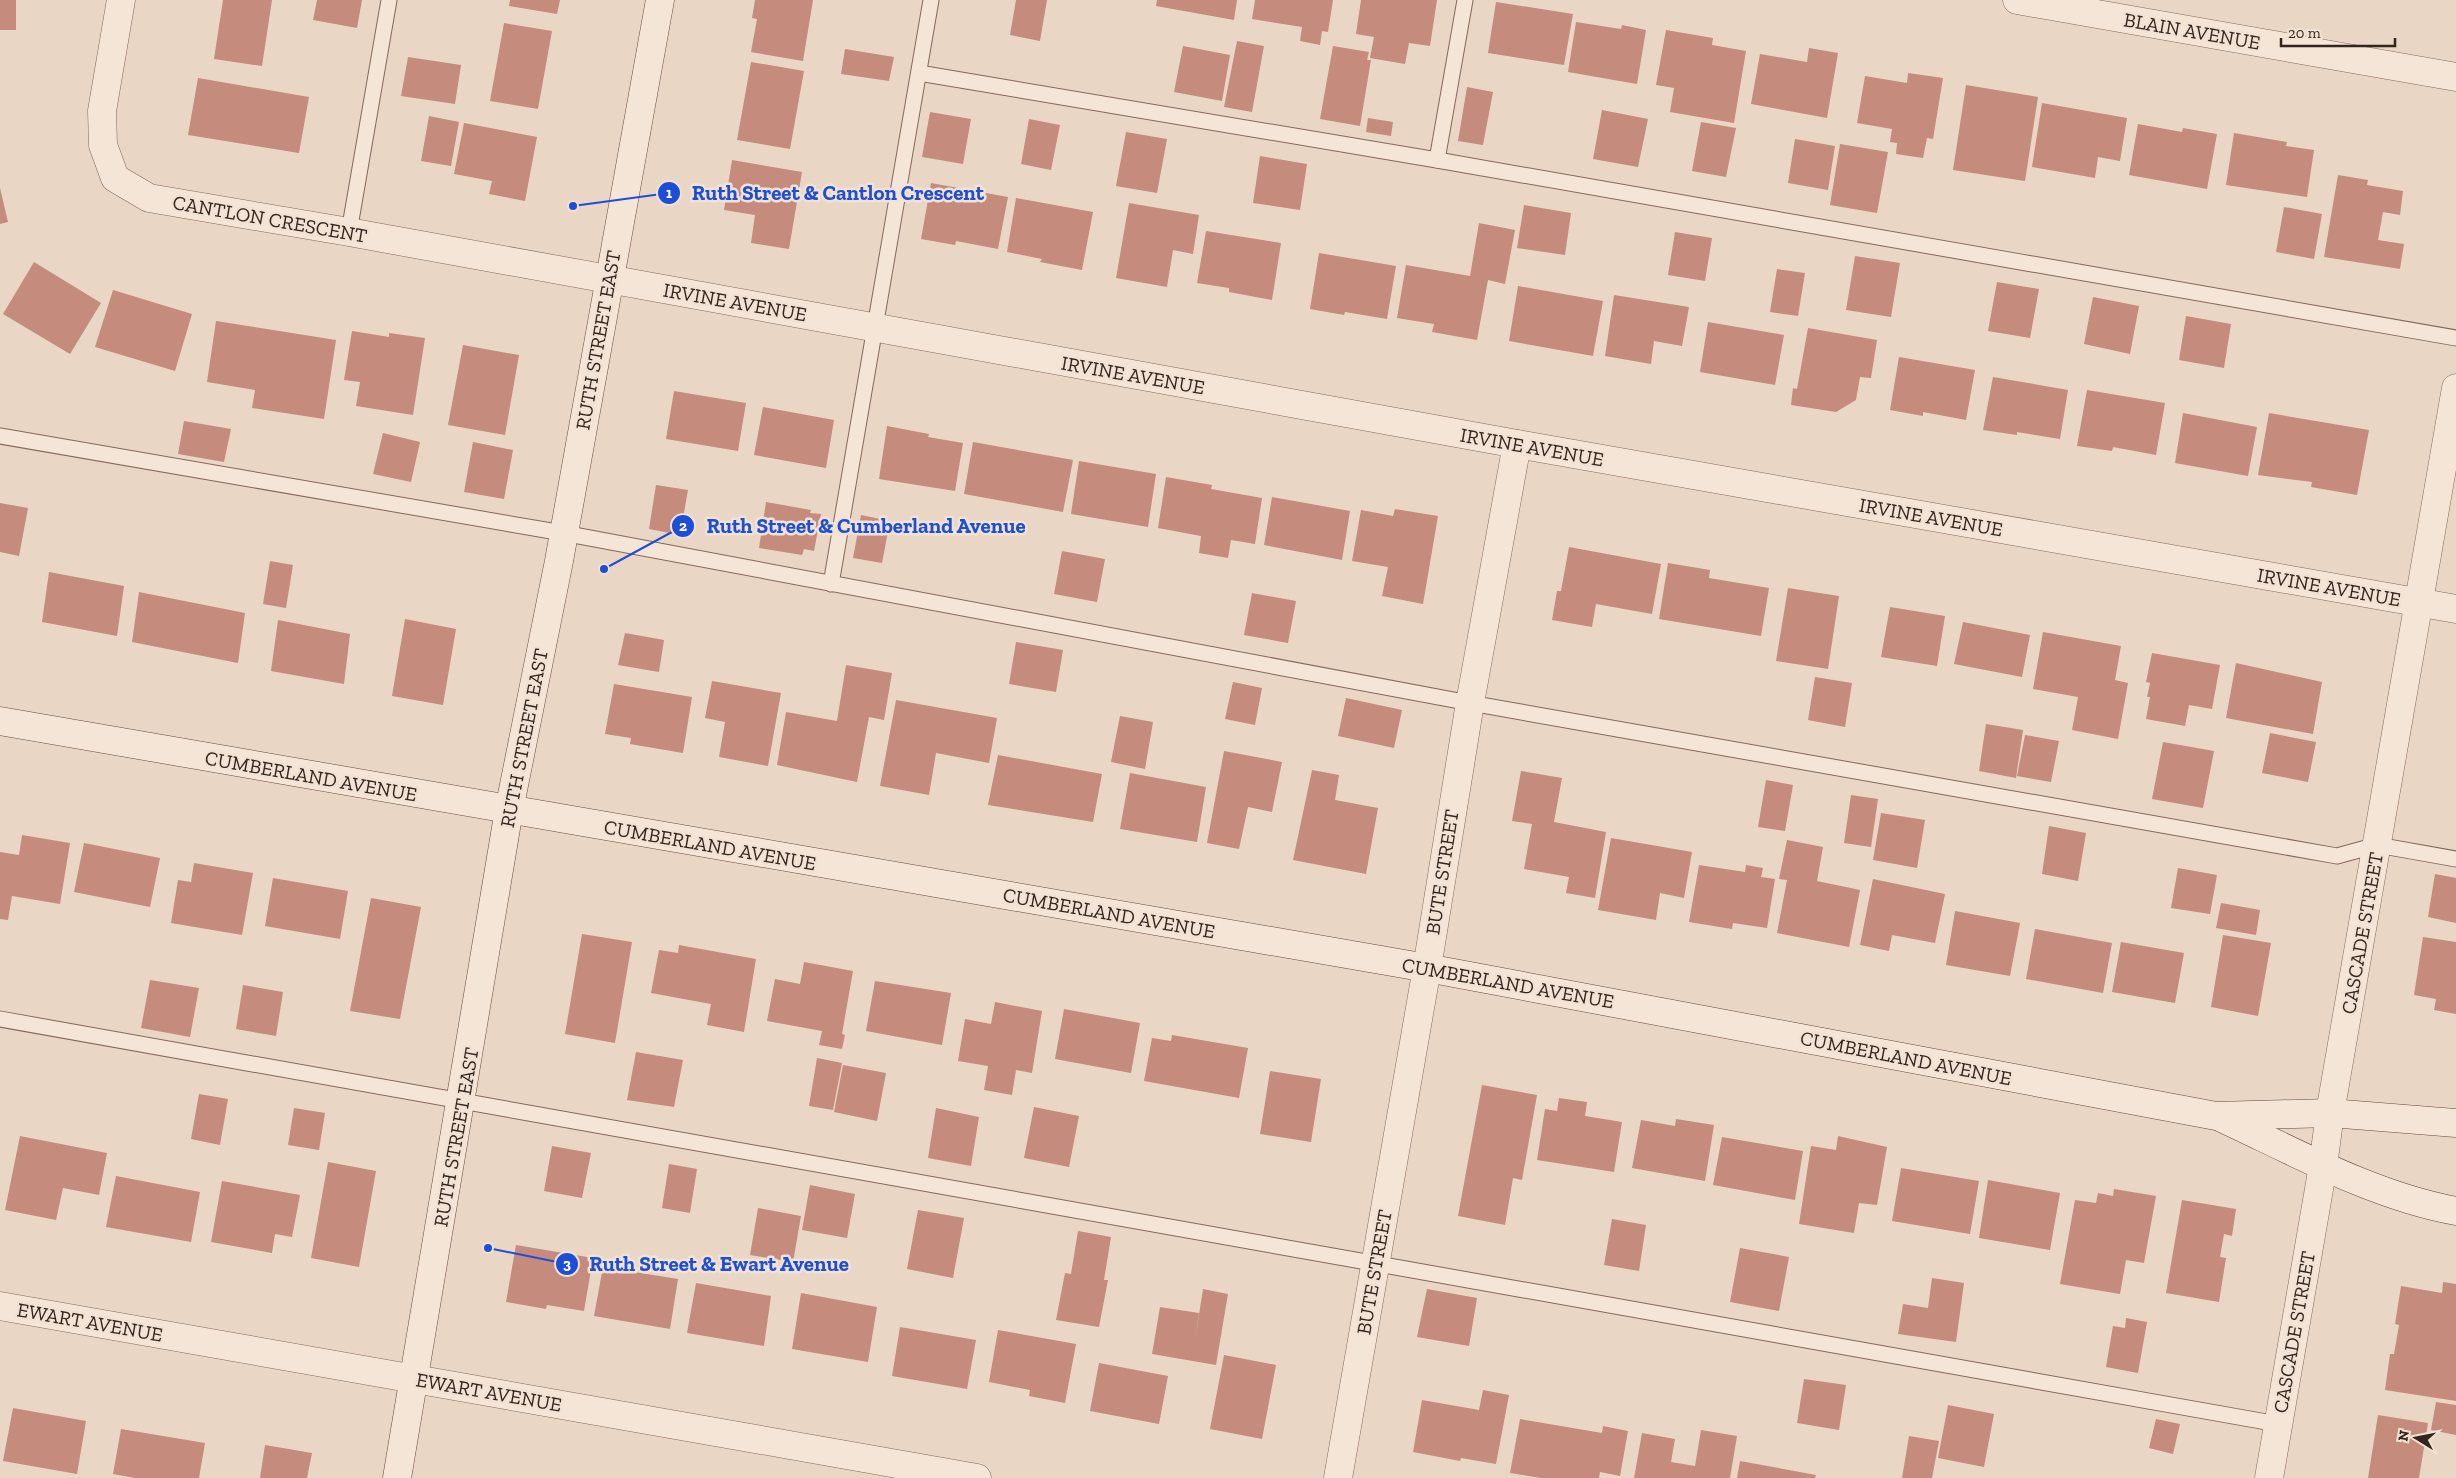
<svg xmlns="http://www.w3.org/2000/svg" width="2456" height="1478" font-family="'Zilla Slab',serif">
	<style>
		.building { fill: #c58b7d }
		.lines { fill: none; stroke-linecap: round; stroke-linejoin: round }
		.lane-casing { stroke: #83685c; stroke-width: 17 }
		.street-casing { stroke: #83685c; stroke-width: 29 }
		.secondary-casing { stroke: #65493f; stroke-width: 29 }
		.lane { stroke: #f5e5d7; stroke-width: 15 }
		.street { stroke: #f5e5d7; stroke-width: 28 }
		.secondary { stroke: #f5e5d7; stroke-width: 28 }
		.labels { text-anchor: middle; dominant-baseline: central; stroke-width: 5; stroke-linejoin: round; paint-order: stroke }
		.street-label { font-size: 20px; fill: #34241f; stroke: #f2e2d3 }
		.leader { fill: none; stroke: #1d4ed8; stroke-width: 2 }
		.callout-dot { fill: #1d4ed8; stroke: #f2e2d3; stroke-width: 2 }
		.mark-label { font-size: 15px; text-anchor: middle; font-weight: bold; fill: #fff }
		.callout-label { font-size: 21px; text-anchor: middle; font-weight: bold; fill: #1d4ed8; stroke: #f2e2d3; stroke-width: 5; stroke-linejoin: round; paint-order: stroke }
	</style>
	<rect width="100%" height="100%" fill="#ead6c4"/>
	<g class="building">
		<rect x="0" y="0" width="16" height="30"/>
		<path d="M223 0H272L262 66 214 59Z"/>
		<path d="M317 0H362L357 28 313 20Z"/>
		<path d="M510 0H560L557 14 509 6Z"/>
		<path d="M755 0H813L803 61 751 52 757 19 752 18Z"/>
		<path d="M1016 0H1047L1040 41 1010 35Z"/>
		<path d="M1157 0H1237L1234 20 1156 6Z"/>
		<path d="M1255 0H1333L1328 32 1322 31 1320 45 1300 41 1302 27 1252 19Z"/>
		<path d="M1361 0H1437L1430 46 1409 43 1405 64 1370 58 1374 37 1356 34Z"/>
		<path d="M1496 2 1573 14 1564 65 1488 53Z"/>
		<path d="M1576 22 1621 29 1622 25 1646 30 1637 84 1568 72Z"/>
		<path d="M504 23 552 31 538 109 490 101Z"/>
		<path d="M1666 30 1713 38 1712 45 1746 51 1734 123 1670 112 1674 88 1656 85Z"/>
		<path d="M1237 41 1264 46 1252 112 1224 107Z"/>
		<path d="M1183 46 1230 55 1222 101 1174 92Z"/>
		<path d="M1333 46 1369 52 1367 60H1371L1360 126 1320 119Z"/>
		<path d="M1809 48 1838 53 1827 118 1751 104 1760 54 1807 62Z"/>
		<path d="M845 49 894 57 889 81 841 74Z"/>
		<path d="M408 57 461 65 455 104 401 96Z"/>
		<path d="M751 62 804 71 790 149 737 140Z"/>
		<path d="M1908 73 1943 78 1933 139 1927 138 1923 158 1896 154 1897 143 1890 142 1892 129 1857 123 1865 76 1907 83Z"/>
		<path d="M198 78 309 97 299 153 188 135Z"/>
		<path d="M1966 85 2038 97 2025 181 1953 170Z"/>
		<path d="M1467 87 1493 92 1483 145 1458 141Z"/>
		<path d="M2042 103 2127 118 2120 161 2098 157 2095 178 2032 167Z"/>
		<path d="M1602 110 1648 119 1638 167 1593 159Z"/>
		<path d="M930 112 971 119 963 164 922 157Z"/>
		<path d="M429 116 459 122 451 166 421 161Z"/>
		<path d="M1368 118 1393 122 1391 136 1366 132Z"/>
		<path d="M1029 119 1060 125 1051 170 1021 164Z"/>
		<path d="M1701 122 1736 128 1726 177 1692 171Z"/>
		<path d="M464 123 537 137 525 201 489 194 492 181 454 174Z"/>
		<path d="M2138 124 2182 132 2183 128 2217 134 2207 189 2129 175Z"/>
		<path d="M1126 132 1167 139 1157 193 1116 186Z"/>
		<path d="M2234 133 2287 142 2286 146 2314 150 2307 197 2226 185Z"/>
		<path d="M1795 139 1835 146 1828 190 1788 183Z"/>
		<path d="M1840 144 1888 152 1877 213 1830 205Z"/>
		<path d="M1260 156 1307 164 1300 210 1253 203Z"/>
		<path d="M732 160 802 172 789 249 751 243 755 215 724 210Z"/>
		<path d="M2338 175 2368 180 2367 185 2403 191 2400 215 2383 212 2378 240 2404 244 2400 269 2324 257Z"/>
		<path d="M931 183 1008 197 998 249 956 241 955 245 921 239Z"/>
		<path d="M0 188 8 222 0 224Z"/>
		<path d="M1016 198 1093 212 1082 270 1040 262 1042 259 1007 252Z"/>
		<path d="M1129 203 1199 215 1193 254 1173 250 1167 287 1116 278Z"/>
		<path d="M1524 205 1571 213 1565 255 1517 248Z"/>
		<path d="M2284 207 2322 214 2314 259 2276 252Z"/>
		<path d="M1479 223 1515 230 1505 284 1488 280 1477 340 1432 332 1434 324 1397 318 1406 265 1470 276Z"/>
		<path d="M1206 231 1281 243 1272 300 1229 292V288L1197 283Z"/>
		<path d="M1675 232 1712 238 1705 281 1668 275Z"/>
		<path d="M1319 253 1396 266 1387 319 1345 312 1344 315 1310 309Z"/>
		<path d="M1855 256 1900 263 1891 317 1846 310Z"/>
		<path d="M34 262 101 303 70 354 3 314Z"/>
		<path d="M1777 269 1805 273 1798 316 1770 312Z"/>
		<path d="M1997 282 2039 289 2030 338 1988 331Z"/>
		<path d="M1518 286 1603 301 1593 356 1509 341Z"/>
		<path d="M113 290 192 314 175 371 95 347Z"/>
		<path d="M1614 295 1689 307 1682 346 1654 341 1651 364 1605 356Z"/>
		<path d="M2093 297 2139 306 2130 354 2084 344Z"/>
		<path d="M2186 316 2231 324 2224 368 2179 360Z"/>
		<path d="M216 321 336 340 324 419 252 408 255 390 207 382Z"/>
		<path d="M1708 322 1784 335 1775 385 1700 372Z"/>
		<path d="M1808 328 1877 340 1871 378 1860 377 1856 400 1836 412 1791 405 1793 388 1797 389Z"/>
		<path d="M352 331 389 337V333L425 338 413 415 356 406 360 382 344 380Z"/>
		<path d="M463 345 519 355 505 435 448 425Z"/>
		<path d="M1899 357 1975 370 1966 420 1923 412V416L1890 410Z"/>
		<path d="M1993 377 2068 390 2060 439 2017 432V435L1983 430Z"/>
		<path d="M2087 390 2165 403 2156 455 2113 447 2112 451 2077 446Z"/>
		<path d="M674 391 746 403 738 451 666 439Z"/>
		<path d="M763 407 834 420 826 468 754 455Z"/>
		<path d="M2183 413 2257 427 2248 476 2175 463Z"/>
		<path d="M2269 413 2369 430 2357 495 2311 487 2312 482 2258 475Z"/>
		<path d="M184 421 231 429 224 462 178 454Z"/>
		<path d="M887 426 929 434 928 437 963 443 955 491 879 479Z"/>
		<path d="M383 433 420 442 411 482 373 474Z"/>
		<path d="M473 442 513 450 504 499 464 492Z"/>
		<path d="M973 442 1073 460 1063 512 964 494Z"/>
		<path d="M1079 461 1156 474 1148 527 1071 514Z"/>
		<path d="M1166 477 1212 485 1211 489 1262 498 1255 544 1231 540 1228 558 1199 553 1201 536 1158 528Z"/>
		<path d="M656 485 688 490 680 535 649 529Z"/>
		<path d="M1272 497 1350 511 1342 560 1264 545Z"/>
		<path d="M766 502 811 510 810 513 821 514 814 551 804 549 802 555 759 548Z"/>
		<path d="M0 503 28 508 19 556 0 552Z"/>
		<path d="M1395 509 1438 516 1423 604 1382 596 1388 567 1352 561 1361 510 1393 516Z"/>
		<path d="M861 515 890 521 882 563 853 558Z"/>
		<path d="M1569 547 1661 564 1652 614 1596 604 1592 627 1552 620 1557 591H1561Z"/>
		<path d="M1062 551 1105 559 1097 602 1054 594Z"/>
		<path d="M270 561 293 565 286 608 263 604Z"/>
		<path d="M1668 563 1710 570 1709 578 1769 588 1761 636 1659 619Z"/>
		<path d="M49 572 124 586 117 636 42 622Z"/>
		<path d="M1788 588 1839 596 1828 669 1776 661Z"/>
		<path d="M139 592 245 613 238 663 132 642Z"/>
		<path d="M1252 593 1296 601 1288 643 1244 635Z"/>
		<path d="M1890 607 1945 616 1937 666 1881 657Z"/>
		<path d="M405 619 456 629 443 705 392 696Z"/>
		<path d="M278 620 350 634 344 684 271 671Z"/>
		<path d="M1963 622 2030 635 2022 677 1954 664Z"/>
		<path d="M2043 632 2121 646 2115 680 2128 683 2118 739 2072 730 2078 697 2033 689Z"/>
		<path d="M625 633 664 640 659 672 618 665Z"/>
		<path d="M1016 642 1063 650 1056 692 1009 684Z"/>
		<path d="M2152 653 2220 665 2212 709 2189 705 2185 726 2146 719 2150 697H2147L2150 683 2146 682Z"/>
		<path d="M2236 663 2322 682 2313 734 2226 718Z"/>
		<path d="M846 665 892 673 884 720 869 717 857 782 777 765 786 712 837 721Z"/>
		<path d="M1815 677 1852 683 1845 727 1808 720Z"/>
		<path d="M712 681 781 693 768 766 719 757 725 722 705 718Z"/>
		<path d="M1233 682 1262 688 1255 725 1225 719Z"/>
		<path d="M614 684 692 697 683 753 630 744 631 738 605 734Z"/>
		<path d="M1346 698 1402 710 1394 748 1338 736Z"/>
		<path d="M896 700 997 718 989 763 936 753 929 795 880 786Z"/>
		<path d="M1120 716 1153 722 1145 769 1111 762Z"/>
		<path d="M1986 724 2023 730 2016 778 1979 771Z"/>
		<path d="M2270 733 2316 742 2308 782 2262 773Z"/>
		<path d="M2025 735 2059 741 2051 782 2017 776Z"/>
		<path d="M2163 742 2214 751 2203 808 2152 799Z"/>
		<path d="M1224 751 1282 762 1272 812 1248 807 1239 849 1207 843Z"/>
		<path d="M998 755 1102 774 1093 822 988 805Z"/>
		<path d="M1312 770 1339 775 1335 800 1378 808 1366 874 1293 860Z"/>
		<path d="M1521 771 1562 778 1554 822 1606 832 1595 898 1566 893 1569 877 1524 869 1532 824 1512 821Z"/>
		<path d="M1130 773 1206 787 1197 842 1120 829Z"/>
		<path d="M1766 780 1793 785 1785 831 1758 827Z"/>
		<path d="M1851 795 1878 799 1871 847 1844 843Z"/>
		<path d="M1881 813 1925 820 1917 868 1873 860Z"/>
		<path d="M2049 826 2086 833 2078 881 2042 874Z"/>
		<path d="M22 835 70 843 60 904 12 896 8 920 0 919V852L19 855Z"/>
		<path d="M1611 838 1692 852 1684 898 1660 893 1656 920 1598 910Z"/>
		<path d="M1787 840 1823 847 1817 881 1860 890 1849 947 1777 933 1787 880 1779 879Z"/>
		<path d="M84 843 160 858 150 907 74 892Z"/>
		<path d="M194 863 253 873 242 935 171 923 178 880 191 882Z"/>
		<path d="M1699 865 1745 872 1746 865 1763 868 1761 877 1775 879 1767 928 1733 923 1732 929 1689 922Z"/>
		<path d="M2178 868 2217 875 2210 914 2171 908Z"/>
		<path d="M2435 874 2456 878V923L2428 917Z"/>
		<path d="M273 878 348 891 340 939 265 926Z"/>
		<path d="M1873 879 1945 894 1935 943 1892 935 1889 951 1860 945Z"/>
		<path d="M371 898 421 907 400 1019 350 1011Z"/>
		<path d="M2221 903 2260 910 2256 935 2216 928Z"/>
		<path d="M1955 911 2020 923 2010 976 1946 965Z"/>
		<path d="M2035 929 2112 943 2103 993 2026 979Z"/>
		<path d="M582 934 632 942 615 1043 565 1034Z"/>
		<path d="M2223 935 2271 943 2258 1016 2211 1007Z"/>
		<path d="M2423 937 2456 942V1014L2434 1010 2436 999 2414 995Z"/>
		<path d="M2121 942 2184 953 2175 1003 2112 992Z"/>
		<path d="M679 945 756 959 744 1032 707 1025 711 1004 651 993 659 950 678 953Z"/>
		<path d="M804 962 853 971 842 1034 845 1035 842 1049 819 1045 822 1031 767 1021 775 979 800 984Z"/>
		<path d="M150 980 199 988 190 1037 141 1028Z"/>
		<path d="M875 981 951 993 942 1045 866 1031Z"/>
		<path d="M243 985 283 992 276 1036 236 1029Z"/>
		<path d="M995 1002 1042 1011 1032 1073 1016 1070 1012 1095 984 1090 988 1066 958 1061 965 1019 991 1024Z"/>
		<path d="M1064 1009 1140 1023 1131 1073 1055 1059Z"/>
		<path d="M1172 1035 1248 1048 1239 1098 1144 1081 1152 1038 1171 1041Z"/>
		<path d="M636 1052 683 1060 674 1107 627 1100Z"/>
		<path d="M817 1058 842 1063 833 1110 809 1106Z"/>
		<path d="M843 1065 886 1073 877 1121 834 1112Z"/>
		<path d="M1270 1071 1321 1079 1311 1142 1260 1134Z"/>
		<path d="M1482 1085 1537 1095 1522 1180 1513 1178 1505 1225 1458 1216Z"/>
		<path d="M199 1094 228 1099 220 1145 191 1139Z"/>
		<path d="M1559 1098 1587 1102 1585 1116 1622 1122 1614 1172 1537 1160 1545 1109 1557 1111Z"/>
		<path d="M1034 1107 1079 1116 1069 1167 1024 1158Z"/>
		<path d="M294 1108 325 1113 319 1150 288 1145Z"/>
		<path d="M936 1108 979 1117 971 1166 928 1158Z"/>
		<path d="M1676 1119 1714 1125 1705 1181 1632 1168 1641 1120 1675 1126Z"/>
		<path d="M20 1136 107 1153 99 1195 63 1188 56 1220 5 1210Z"/>
		<path d="M1838 1136 1887 1147 1877 1205 1859 1203 1854 1233 1799 1224 1811 1146 1836 1150Z"/>
		<path d="M1722 1137 1803 1151 1795 1200 1713 1185Z"/>
		<path d="M552 1146 591 1153 582 1198 544 1191Z"/>
		<path d="M328 1162 376 1171 359 1267 311 1258Z"/>
		<path d="M669 1164 697 1169 690 1213 662 1208Z"/>
		<path d="M1901 1168 1979 1181 1970 1234 1892 1221Z"/>
		<path d="M116 1176 200 1192 191 1242 106 1227Z"/>
		<path d="M1988 1180 2060 1193 2050 1250 1979 1238Z"/>
		<path d="M222 1181 300 1195 292 1237 275 1234 272 1253 211 1242Z"/>
		<path d="M810 1185 855 1194 847 1238 802 1230Z"/>
		<path d="M2114 1189 2156 1196 2144 1263 2126 1260 2120 1294 2060 1284 2075 1200 2096 1203 2098 1193 2113 1196Z"/>
		<path d="M2182 1200 2236 1209 2232 1236 2224 1234 2220 1257 2226 1258 2219 1302 2166 1293Z"/>
		<path d="M758 1208 801 1216 793 1262 750 1255Z"/>
		<path d="M918 1210 964 1218 953 1278 907 1269Z"/>
		<path d="M1612 1219 1646 1225 1639 1271 1604 1265Z"/>
		<path d="M1078 1231 1111 1237 1104 1280H1108L1099 1327 1056 1320 1065 1273 1071 1274Z"/>
		<path d="M516 1245 593 1258 584 1311 547 1305 546 1309 506 1302Z"/>
		<path d="M1740 1248 1789 1257 1779 1311 1730 1302Z"/>
		<path d="M603 1267 678 1279 670 1329 594 1316Z"/>
		<path d="M1932 1278 1964 1283 1956 1342 1898 1334 1903 1304 1928 1308Z"/>
		<path d="M2443 1282 2456 1284V1401L2385 1390 2390 1354H2394L2399 1325 2395 1324 2401 1286 2442 1293Z"/>
		<path d="M696 1283 771 1296 764 1346 687 1333Z"/>
		<path d="M1203 1289 1228 1294 1216 1365 1152 1354 1160 1307 1199 1313 1195 1340Z"/>
		<path d="M1427 1289 1477 1298 1469 1346 1417 1337Z"/>
		<path d="M801 1293 877 1307 868 1362 792 1349Z"/>
		<path d="M2126 1318 2147 1322 2138 1373 2106 1367 2113 1326 2125 1328Z"/>
		<path d="M900 1327 976 1340 967 1389 892 1376Z"/>
		<path d="M998 1330 1076 1344 1065 1403 1029 1396 1030 1390 989 1382Z"/>
		<path d="M1224 1355 1276 1365 1262 1439 1210 1429Z"/>
		<path d="M1099 1363 1168 1376 1159 1424 1090 1411Z"/>
		<path d="M1804 1379 1846 1385 1839 1430 1797 1423Z"/>
		<path d="M1483 1390 1509 1395 1496 1464 1461 1458 1460 1461 1413 1452 1422 1400 1479 1410Z"/>
		<path d="M2436 1402 2456 1405V1435L2431 1430Z"/>
		<path d="M1948 1405 1994 1414 1984 1467 1938 1458Z"/>
		<path d="M13 1408 86 1421 77 1474 3 1461Z"/>
		<path d="M2378 1415 2428 1423 2419 1478H2368Z"/>
		<path d="M1520 1419 1602 1433 1603 1426 1628 1431 1620 1476 1600 1472 1599 1478H1541L1510 1473Z"/>
		<path d="M2156 1419 2180 1424 2173 1454 2149 1448Z"/>
		<path d="M121 1429 205 1443 199 1478H135L113 1474Z"/>
		<path d="M1701 1430 1737 1436 1730 1478H1634L1642 1433 1675 1439 1671 1462 1695 1466Z"/>
		<path d="M1909 1436 1939 1441 1932 1478H1902Z"/>
		<path d="M265 1445 312 1453 307 1478H260Z"/>
		<path d="M1740 1461 1816 1475 1815 1478H1737Z"/>
	</g>
	<g class="lines">
		<g class="lane-casing">
			<g id="lane">
				<path d="M919 73 1437 160 2456 338"/>
				<path d="M1437 160 1465 0"/>
				<path d="M349 232 389 0"/>
				<path d="M0 436 563 533 1470 703 2337 856 2377 845 2456 859"/>
				<path d="M831 584 931 0"/>
				<path d="M0 1019C761 1148 1520 1285 2278 1424"/>
			</g>
		</g>
		<g class="street-casing">
			<g id="street">
				<path d="M121 0 102 111 103 145 115 178 149 198 349 232 1517 444 2456 609"/>
				<path d="M2017 0 2456 77"/>
				<path d="M0 1306 977 1478"/>
				<path d="M1338 1478 1427 968 1470 703 1517 444"/>
				<path d="M2269 1478 2323 1166 2330 1113 2456 388"/>
			</g>
		</g>
		<g class="secondary-casing">
			<g id="secondary">
				<path d="M0 721 1427 968 2216 1116 2330 1113 2456 1123"/>
				<path d="M2222 1118C2297 1153 2374 1196 2456 1211"/>
				<path d="M397 1478 509 810 559 561 660 0"/>
			</g>
		</g>
		<use href="#lane" class="lane"/>
		<use href="#street" class="street"/>
		<use href="#secondary" class="secondary"/>
	</g>
	<g class="labels">
		<g class="street-label">
			<text transform="translate(2192 31) rotate(10)">BLAIN AVENUE</text>
			<text transform="translate(270 219) rotate(10)">CANTLON CRESCENT</text>
			<text transform="translate(735 302) rotate(10)">IRVINE AVENUE</text>
			<text transform="translate(598 340) rotate(-80)">RUTH STREET EAST</text>
			<text transform="translate(1133 375) rotate(10)">IRVINE AVENUE</text>
			<text transform="translate(1532 447) rotate(10)">IRVINE AVENUE</text>
			<text transform="translate(1931 517) rotate(10)">IRVINE AVENUE</text>
			<text transform="translate(2329 587) rotate(10)">IRVINE AVENUE</text>
			<text transform="translate(524 738) rotate(-79)">RUTH STREET EAST</text>
			<text transform="translate(311 776) rotate(10)">CUMBERLAND AVENUE</text>
			<text transform="translate(710 845) rotate(10)">CUMBERLAND AVENUE</text>
			<text transform="translate(1442 872) rotate(-81)">BUTE STREET</text>
			<text transform="translate(1109 913) rotate(10)">CUMBERLAND AVENUE</text>
			<text transform="translate(2362 933) rotate(-80)">CASCADE STREET</text>
			<text transform="translate(1508 983) rotate(10)">CUMBERLAND AVENUE</text>
			<text transform="translate(1906 1058) rotate(11)">CUMBERLAND AVENUE</text>
			<text transform="translate(456 1137) rotate(-80)">RUTH STREET EAST</text>
			<text transform="translate(1374 1272) rotate(-80)">BUTE STREET</text>
			<text transform="translate(90 1322) rotate(10)">EWART AVENUE</text>
			<text transform="translate(2294 1332) rotate(-80)">CASCADE STREET</text>
			<text transform="translate(489 1392) rotate(10)">EWART AVENUE</text>
		</g>
	</g>
	<path class="leader" d="M573 206L669 193M604 569L683 526M488 1248L567 1264"/>
	<g class="callout-dot">
		<circle cx="573" cy="206" r="5"/>
		<circle cx="604" cy="569" r="5"/>
		<circle cx="488" cy="1248" r="5"/>
		<circle cx="669" cy="193" r="12"/>
		<circle cx="683" cy="526" r="12"/>
		<circle cx="567" cy="1264" r="12"/>
	</g>
	<g class="mark-label">
		<text x="669" y="198">1</text>
		<text x="683" y="531">2</text>
		<text x="567" y="1269">3</text>
	</g>
	<g class="callout-label">
		<text x="838" y="200">Ruth Street &amp; Cantlon Crescent</text>
		<text x="866" y="533">Ruth Street &amp; Cumberland Avenue</text>
		<text x="719" y="1271">Ruth Street &amp; Ewart Avenue</text>
	</g>
	<g transform="translate(2416 1438) rotate(280)" stroke="#f2e2d3" stroke-width="4" paint-order="stroke">
	<path d="M0-4L9 19L0 12L-9 19Z" fill="#34241f"/>
	<text y="-8" font-size="14" font-weight="bold" text-anchor="middle" fill="#34241f">N</text>
	</g>
	<path d="M2281 38v8h114v-8" fill="none" stroke="#34241f" stroke-width="2.5"/>
	<text x="2288" y="38" font-size="15" fill="#34241f" stroke="#f2e2d3" stroke-width="4" paint-order="stroke">20 m</text>
</svg>
